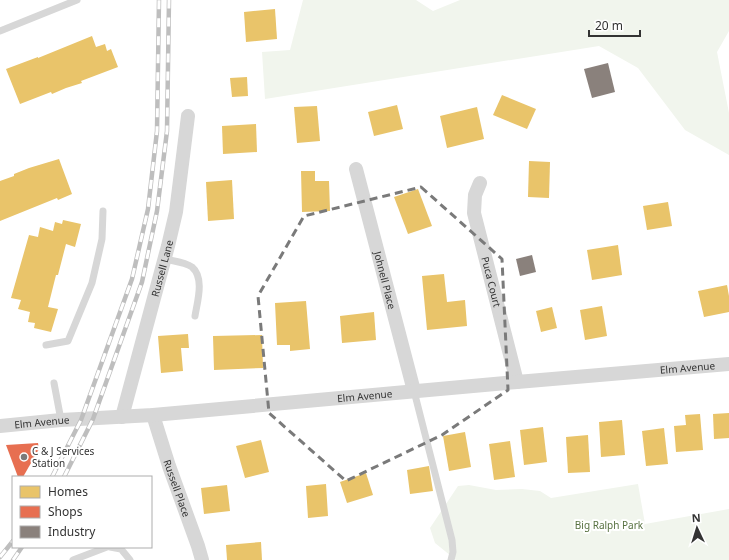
<svg xmlns="http://www.w3.org/2000/svg" width="729" height="560" font-family="'Noto Sans',sans-serif">
	<style>
		.green { fill: #f1f5ed }
		.homes { fill: #e9c46a }
		.shops { fill: #e76f51 }
		.industry { fill: #8a817c }
		.lines { fill: none; stroke-linecap: round; stroke-linejoin: round }
		.service { stroke: #d7d7d7; stroke-width: 7 }
		.minor { stroke: #d7d7d7; stroke-width: 14 }
		.rail-casing { stroke: #bebebe; stroke-width: 4.5 }
		.rail { stroke: #fff; stroke-width: 3; stroke-dasharray: 9; stroke-linecap: butt }
		.marked { fill: none; stroke: #7a7a7a; stroke-width: 3; stroke-dasharray: 8 5; stroke-linejoin: round }
		.poi-dot { fill: #7a7a7a; stroke: #fff; stroke-width: 1.5 }
		.labels { text-anchor: middle; dominant-baseline: central; stroke-width: 4; stroke-linejoin: round; paint-order: stroke }
		.street-label { font-size: 10px; fill: #333; stroke: #fff }
		.poi-label { font-size: 10px; fill: #333; stroke: #fff; text-anchor: start }
		.park-label { font-size: 10px; fill: #56703f; stroke: #fff }
	</style>
	<rect width="100%" height="100%" fill="#fff"/>
	<g class="green">
		<path d="M303 0H416L433 11 460 0H729V31L717 52 729 113V155L685 130 638 68 599 46 265 99 262 52 290 50Z"/>
		<path d="M638 484 645 524 729 509V560H456L435 543 430 528 458 486 469 485 496 490 522 489 540 491 551 498Z"/>
	</g>
	<g class="homes">
		<path d="M275 9 277 39 246 42 244 12Z"/>
		<path d="M92 36 96 47 105 44 107 51 111 49 118 67 81 81 82 83 66 88 52 94 51 92 20 104 6 69 38 57V58Z"/>
		<path d="M247 77 248 96 232 97 230 78Z"/>
		<path d="M502 95 536 109 527 129 493 115Z"/>
		<path d="M397 105 403 129 374 136 368 112Z"/>
		<path d="M317 106 320 141 297 143 294 107Z"/>
		<path d="M477 107 484 139 447 148 440 116Z"/>
		<path d="M256 124 257 152 223 154 222 126Z"/>
		<path d="M59 159 72 194 58 200 57 198 0 221V181L14 176V174L29 168Z"/>
		<path d="M529 161 550 162 549 198 528 197Z"/>
		<path d="M301 171H315V181H329L330 211 302 212Z"/>
		<path d="M232 180 234 219 208 221 206 182Z"/>
		<path d="M418 189 432 226 408 234 394 197Z"/>
		<path d="M668 202 672 226 647 230 643 206Z"/>
		<path d="M63 220 81 224 75 247 66 244 58 275H56L48 307 58 309 51 332 34 328 35 323 28 322 30 312 18 309 21 300 11 298 29 235 38 237 40 227 53 231 55 222 62 224Z"/>
		<path d="M618 245 622 275 592 280 587 250Z"/>
		<path d="M444 274 447 302 465 300 467 326 427 330 422 276Z"/>
		<path d="M727 285 729 296V312L704 317 698 291Z"/>
		<path d="M306 301 310 349 290 351V345H277L275 303Z"/>
		<path d="M602 306 607 336 585 340 580 310Z"/>
		<path d="M552 307 557 328 541 332 536 311Z"/>
		<path d="M374 312 376 340 342 343 340 316Z"/>
		<path d="M188 334 189 348H181L183 371 161 373 158 336Z"/>
		<path d="M262 335 263 368 214 370 213 336Z"/>
		<path d="M729 413V438L714 439 713 414Z"/>
		<path d="M700 414 703 450 676 452 674 426 686 425 685 415Z"/>
		<path d="M622 420 625 455 601 457 599 422Z"/>
		<path d="M543 427 547 462 524 465 520 430Z"/>
		<path d="M664 428 668 464 646 466 642 431Z"/>
		<path d="M465 432 471 467 449 471 443 436Z"/>
		<path d="M588 435 590 472 568 473 566 437Z"/>
		<path d="M261 440 269 472 245 478 236 446Z"/>
		<path d="M510 441 515 477 494 480 489 444Z"/>
		<path d="M429 466 433 491 410 494 407 470Z"/>
		<path d="M366 473 373 495 347 503 340 482Z"/>
		<path d="M326 484 328 516 308 518 306 486Z"/>
		<path d="M227 485 230 511 204 514 201 488Z"/>
		<path d="M261 542 262 560H227L226 545Z"/>
	</g>
	<path class="shops" d="M38 443 39 449 23 477H18L6 445Z"/>
	<g class="industry">
		<path d="M608 63 615 92 592 98 584 69Z"/>
		<path d="M532 255 536 272 520 276 516 259Z"/>
	</g>
	<g class="lines">
		<g class="service">
			<path d="M0 31 77 0"/>
			<path d="M165 259C173 261 185 262 192 267 205 278 197 303 195 316"/>
			<path d="M46 345 68 341 92 283 102 239 103 211"/>
			<path d="M54 383 61 420"/>
			<path d="M414 391 452 540 453 552 451 560"/>
			<path d="M110 547 121 549 130 560"/>
			<path d="M73 560 107 547"/>
		</g>
		<g class="minor">
			<path id="s1" d="M356 169 414 391"/>
			<path id="s2" d="M480 183 475 195 474 213 517 382"/>
			<path id="s3" d="M153 415 169 466 198 546 202 560"/>
			<path id="s4" d="M122 417 168 246 176 212 188 116"/>
			<path id="s5" d="M0 426 61 420 153 415 517 382 729 364"/>
		</g>
		<g class="rail-casing">
			<g id="rail">
				<path d="M52 477 81 420 132 279 148 209 157 131 159 0"/>
				<path d="M64 477 93 419 142 282 157 211 167 131 169 0"/>
				<path d="M0 557 13 541"/>
				<path d="M13 560 22 547"/>
			</g>
		</g>
		<use href="#rail" class="rail"/>
	</g>
	<path class="marked" d="M421 187 502 259 508 390 442 435 346 481 269 413 258 296 304 216Z"/>
	<circle class="poi-dot" cx="24" cy="457" r="4"/>
	<g class="labels">
		<g class="street-label">
			<text stroke="none"><textPath href="#s4" startOffset="154">Russell Lane</textPath></text>
			<text stroke="none"><textPath href="#s1" startOffset="115">Johnell Place</textPath></text>
			<text stroke="none"><textPath href="#s2" startOffset="102">Puca Court</textPath></text>
			<text stroke="none"><textPath href="#s5" startOffset="690">Elm Avenue</textPath></text>
			<text stroke="none"><textPath href="#s5" startOffset="366">Elm Avenue</textPath></text>
			<text stroke="none"><textPath href="#s5" startOffset="42">Elm Avenue</textPath></text>
			<text stroke="none"><textPath href="#s3" startOffset="77">Russell Place</textPath></text>
		</g>
		<g class="poi-label">
			<text x="32" y="451">C &amp; J Services<tspan x="32" dy="12">Station</tspan></text>
		</g>
		<g class="park-label">
			<text x="609" y="525">Big Ralph Park</text>
		</g>
	</g>
	<rect x="12" y="476" width="140" height="72" fill="#ffffff" stroke="#adadad"/>
	<rect x="20" y="486" width="20" height="12" fill="#e9c46a" stroke="#adadad"/>
	<text x="48" y="496" font-size="12" fill="#333333">Homes</text>
	<rect x="20" y="506" width="20" height="12" fill="#e76f51" stroke="#adadad"/>
	<text x="48" y="516" font-size="12" fill="#333333">Shops</text>
	<rect x="20" y="526" width="20" height="12" fill="#8a817c" stroke="#adadad"/>
	<text x="48" y="536" font-size="12" fill="#333333">Industry</text>
	<g transform="translate(697 528) rotate(356)" stroke="#ffffff" stroke-width="3" paint-order="stroke">
	<path d="M0-3L7 15L0 10L-7 15Z" fill="#333333"/>
	<text y="-6" font-size="11" font-weight="bold" text-anchor="middle" fill="#333333">N</text>
	</g>
	<path d="M589 30v6h51v-6" fill="none" stroke="#333333" stroke-width="2"/>
	<text x="595" y="30" font-size="12" fill="#333333" stroke="#ffffff" stroke-width="3" paint-order="stroke">20 m</text>
</svg>
